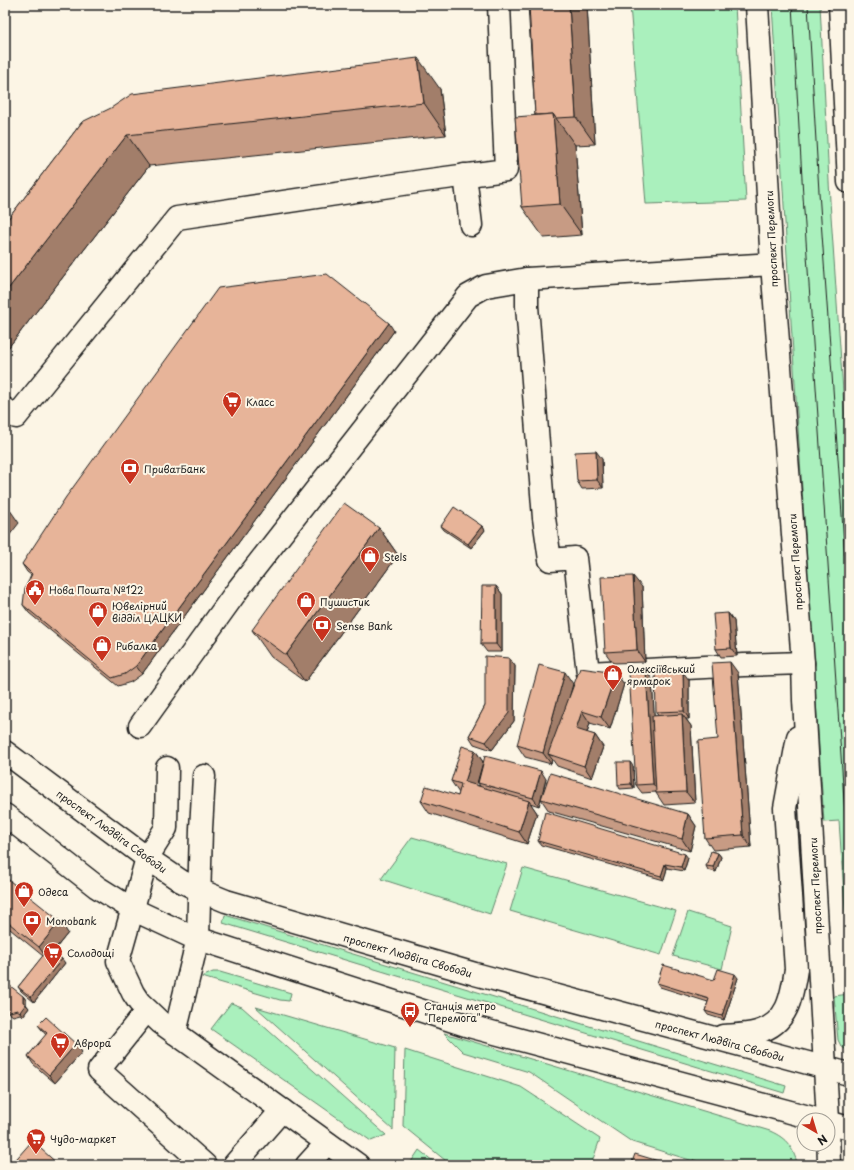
<svg xmlns="http://www.w3.org/2000/svg" width="854" height="1170" font-family="'Playpen Sans',sans-serif">
	<style>
		.green { fill: #aaf0bd; stroke: #63866c }
		.lines { fill: none; stroke-linecap: round; stroke-linejoin: round }
		.minor-casing { stroke: #1c1c1c; stroke-width: 25 }
		.major-casing { stroke: #1c1c1c; stroke-width: 25 }
		.minor { stroke: #fcf5e5; stroke-width: 22 }
		.major { stroke: #fcf5e5; stroke-width: 22 }
		.tram { stroke: #1c1c1c; stroke-width: 1 }
		.wall { fill: #c79b84; stroke: #1c1c1c; fill-rule: evenodd }
		.shaded-wall { fill: #a27e6b; stroke: #1c1c1c }
		.building { fill: #e7b499; stroke: #1c1c1c }
		.labels { text-anchor: middle; dominant-baseline: central; stroke-width: 4; stroke-linejoin: round; paint-order: stroke }
		.street-label { font-size: 10px; fill: #1c1c1c; stroke: #fcf5e5 }
		.poi-label { font-size: 10px; fill: #1c1c1c; stroke: #fcf5e5; text-anchor: start }
	</style>
	<rect width="100%" height="100%" fill="#fcf5e5"/>
	<filter id="ink" filterUnits="userSpaceOnUse"><feTurbulence type="fractalNoise" baseFrequency=".025" numOctaves="2"/><feDisplacementMap in="SourceGraphic" scale="8" xChannelSelector="R" yChannelSelector="G"/><feConvolveMatrix kernelMatrix="1 2 1 2 8 2 1 2 1" color-interpolation-filters="sRGB"/></filter>
	<g filter="url(#ink)">
		<g class="green">
			<path d="M630 5H735L746 201 646 204Z"/>
			<path d="M772 5H820L830 201 849 479V968L839 821 824 822 791 322Z"/>
			<path d="M412 837 507 864 490 914 381 879Z"/>
			<path d="M523 868 676 911 661 955 510 911Z"/>
			<path d="M688 912 732 926 722 969 673 956Z"/>
			<path d="M225 915 786 1086 784 1093 223 923Z"/>
			<path d="M213 972H220L291 993 289 1001 280 1000 202 977Z"/>
			<path d="M849 994V1052L841 1046 838 1040 834 996Z"/>
			<path d="M231 1003 242 1007 386 1135 371 1141 211 1029Z"/>
			<path d="M256 1007 395 1048 393 1130Z"/>
			<path d="M444 1033 770 1131C788 1139 792 1147 798 1165H706L632 1142 529 1072 463 1052Z"/>
			<path d="M405 1050 521 1087 600 1139 591 1165H451L403 1126Z"/>
			<path d="M419 1150 438 1165H409Z"/>
		</g>
		<g class="lines">
			<g class="minor-casing">
				<g id="minor">
					<path d="M465 175 471 225"/>
					<path d="M527 279V306L544 518 550 560 575 558 588 673 744 665 803 663"/>
					<path d="M5 409 16 417 177 218 423 181 506 170 499 5"/>
					<path d="M140 726 239 588 468 296 486 286 527 279 772 264"/>
					<path d="M167 768 166 828 147 858 118 961 133 993 139 1002 160 1022 358 1165"/>
					<path d="M147 1010 99 1070 205 1165"/>
					<path d="M175 1033 198 938 201 829 204 776"/>
					<path d="M234 1165 282 1110"/>
					<path d="M307 1165 327 1143"/>
				</g>
			</g>
			<g class="major-casing">
				<g id="major">
					<path d="M757 5 772 264 803 663 804 700 828 1120"/>
					<path d="M840 5 849 182"/>
					<path d="M5 752 147 858 181 881 199 890 226 901 475 974 849 1074"/>
					<path d="M5 815 97 887 132 909 190 936 469 1026 820 1120"/>
					<path d="M723 1036C734 1035 746 1035 757 1032 788 1024 792 996 796 969L785 808 798 737"/>
					<path d="M828 1122 849 1128"/>
					<path d="M828 1125 829 1165"/>
				</g>
			</g>
			<use href="#minor" class="minor"/>
			<use href="#major" class="major"/>
			<g class="tram">
				<path d="M792 5 803 196 849 873"/>
				<path d="M808 5 819 192 849 613"/>
			</g>
		</g>
		<g class="wall">
			<path d="M528 5H587L595 144 575 145 582 235 544 238 522 207 535 115Z"/>
			<path d="M440 89 446 135 149 166 8 348 5 346V223L82 122Z"/>
			<path d="M394 331 142 674 131 682 118 686 29 613 23 605 31 575 27 572 22 564Z"/>
			<path d="M602 459 603 488 582 489 577 481Z"/>
			<path d="M441 526H482L485 530 471 548 444 530Z"/>
			<path d="M379 528 398 555 305 682 271 657 252 630Z"/>
			<path d="M496 586 502 594V652H487L481 644Z"/>
			<path d="M642 587 645 662 613 663 605 652Z"/>
			<path d="M728 613 734 621 737 656 721 657 716 649Z"/>
			<path d="M509 658 515 666 514 721 492 750 474 744 469 736 485 706Z"/>
			<path d="M646 671 652 679 654 716H658L656 712 689 680V719H686L691 726 695 803 664 805 656 793V792L642 793 636 785Z"/>
			<path d="M738 673 751 847 713 850 705 838 718 739Z"/>
			<path d="M573 684 569 698 624 684 610 729 590 723 587 733 595 735 603 747 592 778 557 766 552 759 551 764 525 757 517 745Z"/>
			<path d="M475 750 483 762 546 779 539 806 530 803 537 813 527 844 429 813 421 801 458 796 459 793 451 781ZM481 769 478 783 480 786 476 785Z"/>
			<path d="M633 766 634 788 620 789 618 785Z"/>
			<path d="M541 799 688 814 696 826 690 851 549 811Z"/>
			<path d="M538 841 688 858 684 871 667 868 664 880 541 845Z"/>
			<path d="M718 853 721 857 716 872 708 870 706 866Z"/>
			<path d="M5 877 68 933 53 952 65 963 34 1002 21 991 18 987 43 956 5 925Z"/>
			<path d="M738 978 724 1020 708 1015 705 1011 708 1002 660 987 657 983 714 980Z"/>
			<path d="M5 990 23 996 26 1000V1004L29 1008 23 1016 20 1014 13 1016 5 1010Z"/>
			<path d="M38 1025 82 1052 55 1083 33 1064 28 1056 46 1035Z"/>
		</g>
		<g class="shaded-wall">
			<path d="M569 5H587L595 144 576 117Z"/>
			<path d="M418 58 440 89 446 135 424 103Z"/>
			<path d="M553 114 575 145 582 235 560 204Z"/>
			<path d="M127 135 149 166 8 348 5 343V293Z"/>
			<path d="M389 323 394 331 142 674 136 666Z"/>
			<path d="M596 451 602 459 603 488 597 480Z"/>
			<path d="M5 503 19 523 5 541Z"/>
			<path d="M482 526 485 530 471 548 468 544Z"/>
			<path d="M379 528 398 555 305 682 286 655Z"/>
			<path d="M633 576 642 587 645 662 637 650Z"/>
			<path d="M496 586 502 594V652L496 644Z"/>
			<path d="M728 613 734 621 737 656 731 648Z"/>
			<path d="M509 658 515 666 514 721 492 750 486 742Z"/>
			<path d="M730 662 738 673 751 847 743 835Z"/>
			<path d="M646 671 652 679 659 792 653 784Z"/>
			<path d="M565 672 573 684 553 756 548 754 552 759 551 764 543 753Z"/>
			<path d="M683 672 689 680V719L684 711Z"/>
			<path d="M616 673 624 684 610 729 601 717Z"/>
			<path d="M582 711 590 723 584 741 576 729Z"/>
			<path d="M682 714 691 726 695 803 686 792Z"/>
			<path d="M595 735 603 747 592 778 584 766Z"/>
			<path d="M475 750 483 762 474 794 465 782Z"/>
			<path d="M630 762 633 766 634 788 631 784Z"/>
			<path d="M541 771 546 779 539 806 533 798Z"/>
			<path d="M529 801 537 813 527 844 519 832Z"/>
			<path d="M688 814 696 826 690 851 682 839Z"/>
			<path d="M718 853 721 857 716 872 713 867Z"/>
			<path d="M685 854 688 858 684 871 681 867Z"/>
			<path d="M665 864 667 868 664 880 661 876Z"/>
			<path d="M60 921 68 933 47 959 39 947Z"/>
			<path d="M62 959 65 963 34 1002 31 997Z"/>
			<path d="M6 960 9 964 5 969V961Z"/>
			<path d="M735 974 738 978 724 1020 722 1016Z"/>
			<path d="M23 996 26 1000V1005L29 1008 23 1016 20 1012 23 1002Z"/>
			<path d="M76 1044 82 1052 55 1083 49 1075Z"/>
		</g>
		<g class="building">
			<path d="M529 5H569L576 117 556 118 553 114 535 115Z"/>
			<path d="M418 58 424 103 127 135 5 293V223L82 122 111 108 132 94Z"/>
			<path d="M553 114 560 204 522 207 515 117Z"/>
			<path d="M327 274 389 323 136 666 125 674 112 678 23 605 25 588 32 574 22 564 66 497 218 288Z"/>
			<path d="M596 451 597 480 577 481 575 452Z"/>
			<path d="M344 503 379 528 286 655 252 630Z"/>
			<path d="M454 507 482 526 468 544 441 526Z"/>
			<path d="M633 576 637 650 605 652 601 577Z"/>
			<path d="M482 586H496V644H481Z"/>
			<path d="M728 613 731 648 716 649 713 614Z"/>
			<path d="M485 656 509 658V713L486 742 469 736 485 706Z"/>
			<path d="M730 662 743 835 705 838 698 741 718 739 712 663Z"/>
			<path d="M539 665 565 672 543 753 517 745Z"/>
			<path d="M580 668 616 673 601 717 582 711 576 729 595 735 584 766 548 754Z"/>
			<path d="M646 671 653 784 636 785 629 672Z"/>
			<path d="M683 672 684 711 656 712 655 673Z"/>
			<path d="M682 714 686 792 656 793 652 716Z"/>
			<path d="M462 746 475 750 465 782 529 801 519 832 421 801 426 786 458 796 461 784 451 781Z"/>
			<path d="M485 756 541 771 533 798 478 783Z"/>
			<path d="M617 762H630L631 784 618 785Z"/>
			<path d="M550 773 688 814 682 839 541 799Z"/>
			<path d="M545 812 685 854 681 867 665 864 661 876 538 841Z"/>
			<path d="M711 851 718 853 713 867 706 866Z"/>
			<path d="M5 877 60 921 39 947 5 920Z"/>
			<path d="M49 948 62 959 31 997 18 987Z"/>
			<path d="M663 965 714 980 718 969 735 974 722 1016 705 1011 709 999 657 983Z"/>
			<path d="M9 985 23 996V1002L26 1004 20 1012 17 1010 10 1012 5 1008V990Z"/>
			<path d="M46 1017 76 1044 49 1075 28 1056 47 1033 38 1025Z"/>
			<path d="M32 1141 59 1165H11Z"/>
			<path d="M635 1154 672 1165H631Z"/>
			<path d="M693 1160 707 1165H691Z"/>
		</g>
	</g>
	<defs>
		<g id="supermarket-pin" transform="scale(1)"><path d="M0 17L-7.5 6A9.5 9.5 0 1 1 7.5 6Z" fill="#c8321e" stroke="#fcf5e5"/><path d="M-6-5.5h2.5l.6 2H6L4.5 2H-2.5L-4.4-4H-6ZM-1.5 3.2a1.3 1.3 0 1 0 .1 0ZM3 3.2a1.3 1.3 0 1 0 .1 0Z" fill="#fff"/></g>
		<g id="bank-pin" transform="scale(1)"><path d="M0 17L-7.5 6A9.5 9.5 0 1 1 7.5 6Z" fill="#c8321e" stroke="#fcf5e5"/><path d="M-6-4H6V4H-6ZM0-2.3a2.3 2.3 0 1 0 0 4.6a2.3 2.3 0 1 0 0-4.6Z" fill="#fff"/></g>
		<g id="shop-pin" transform="scale(1)"><path d="M0 17L-7.5 6A9.5 9.5 0 1 1 7.5 6Z" fill="#c8321e" stroke="#fcf5e5"/><path d="M-5-2.5h2.3a2.7 3.5 0 0 1 5.4 0H5L5.5 6h-11ZM-1.5-2.5h3a1.5 2.3 0 0 0-3 0Z" fill="#fff"/></g>
		<g id="civic-pin" transform="scale(1)"><path d="M0 17L-7.5 6A9.5 9.5 0 1 1 7.5 6Z" fill="#c8321e" stroke="#fcf5e5"/><path d="M-.6-6.5H3V-4.5H.6V-3L4-1V1h2V6H-6V1h2V-1L-.6-3ZM-1.2 2.5V6h2.4V2.5Z" fill="#fff"/></g>
		<g id="bus-pin" transform="scale(1)"><path d="M0 17L-7.5 6A9.5 9.5 0 1 1 7.5 6Z" fill="#c8321e" stroke="#fcf5e5"/><path d="M-5-6H5V4H4V6H2V4H-2V6H-4V4H-5ZM-3.5-4V0h7V-4ZM-3.5 1.2v1.5H-2V1.2ZM2 1.2v1.5H3.5V1.2Z" fill="#fff"/></g>
	</defs>
	<g fill-rule="evenodd">
		<use href="#supermarket-pin" x="232" y="401"/>
		<use href="#bank-pin" x="130" y="468"/>
		<use href="#shop-pin" x="370" y="556"/>
		<use href="#civic-pin" x="35" y="589"/>
		<use href="#shop-pin" x="306" y="601"/>
		<use href="#shop-pin" x="98" y="611"/>
		<use href="#bank-pin" x="322" y="625"/>
		<use href="#shop-pin" x="102" y="645"/>
		<use href="#shop-pin" x="613" y="674"/>
		<use href="#shop-pin" x="24" y="891"/>
		<use href="#bank-pin" x="32" y="920"/>
		<use href="#supermarket-pin" x="53" y="952"/>
		<use href="#bus-pin" x="410" y="1011"/>
		<use href="#supermarket-pin" x="60" y="1042"/>
		<use href="#supermarket-pin" x="36" y="1138"/>
	</g>
	<g class="labels">
		<g class="street-label">
			<text transform="translate(771 239) rotate(-93)">проспект Перемоги</text>
			<text transform="translate(795 562) rotate(-94)">проспект Перемоги</text>
			<text transform="translate(112 831) rotate(36)">проспект Людвіга Свободи</text>
			<text transform="translate(815 886) rotate(-93)">проспект Перемоги</text>
			<text transform="translate(408 955) rotate(16)">проспект Людвіга Свободи</text>
			<text transform="translate(720 1040) rotate(15)">проспект Людвіга Свободи</text>
		</g>
		<g class="poi-label">
			<text x="246" y="401">Класс</text>
			<text x="144" y="468">ПриватБанк</text>
			<text x="384" y="556">Stels</text>
			<text x="49" y="589">Нова Пошта №122</text>
			<text x="320" y="601">Пушистик</text>
			<text x="112" y="605">Ювелірний<tspan x="112" dy="12">відділ ЦАЦКИ</tspan></text>
			<text x="336" y="625">Sense Bank</text>
			<text x="116" y="645">Рибалка</text>
			<text x="627" y="668">Олексіївський<tspan x="627" dy="12">ярмарок</tspan></text>
			<text x="38" y="891">Одеса</text>
			<text x="46" y="920">Monobank</text>
			<text x="67" y="952">Солодощі</text>
			<text x="424" y="1005">Станція метро<tspan x="424" dy="12">"Перемога"</tspan></text>
			<text x="74" y="1042">Аврора</text>
			<text x="50" y="1138">Чудо-маркет</text>
		</g>
	</g>
	<rect width="854" height="1170" fill="none" stroke="#fcf5e5" stroke-width="20"/>
	<rect x="10" y="10" width="834" height="1150" fill="none" stroke="#1c1c1c" stroke-width="1.5" filter="url(#ink)"/>
	<g transform="translate(816 1132) rotate(142)"><circle r="19" fill="#fcf5e5" stroke="#a29e95"/>
	<path d="M0-3L7 15L0 10L-7 15Z" fill="#c8321e"/>
	<text y="-6" font-size="11" font-weight="bold" text-anchor="middle" fill="#1c1c1c">N</text>
	</g>
</svg>
